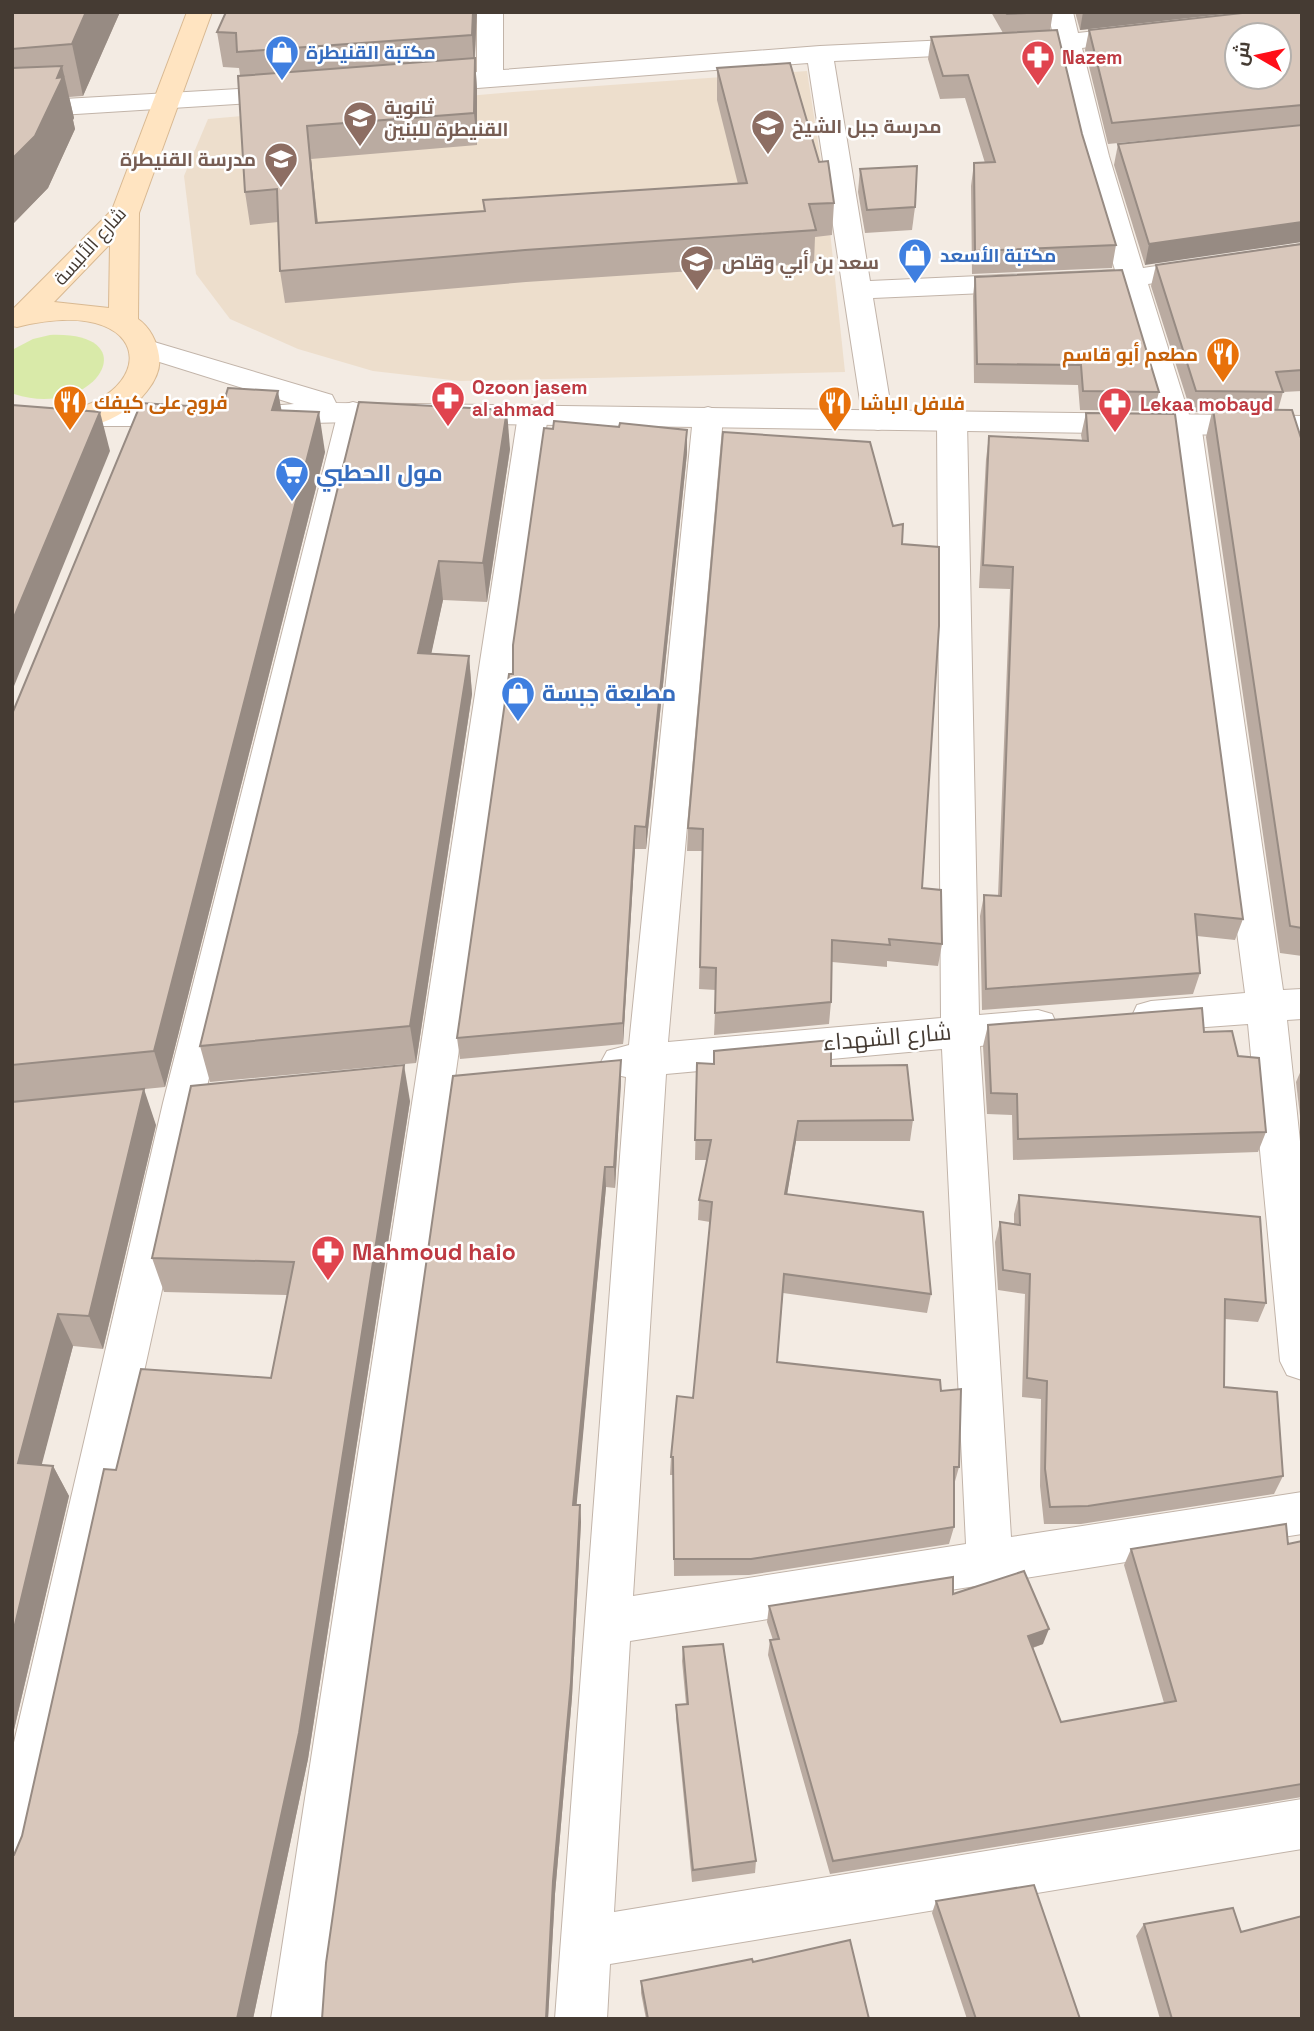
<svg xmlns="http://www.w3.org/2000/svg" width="1314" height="2031" font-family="'Space Grotesk',Cairo,sans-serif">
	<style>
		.education { fill: #eddecc }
		.green { fill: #d9eaa9 }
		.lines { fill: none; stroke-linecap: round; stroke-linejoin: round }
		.minor-casing { stroke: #c2b4a9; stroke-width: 2 }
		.tertiary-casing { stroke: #c2b4a9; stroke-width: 2 }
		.secondary-casing { stroke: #d9b992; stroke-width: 2 }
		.minor { fill: #fff; fill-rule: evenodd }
		.tertiary { fill: #fff; fill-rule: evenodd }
		.secondary { fill: #ffe4c1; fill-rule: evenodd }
		.wall { fill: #baaba1 }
		.shaded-wall { fill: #978b83 }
		.building { fill: #d8c7bb; stroke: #978b83; stroke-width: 2; fill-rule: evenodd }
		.labels { text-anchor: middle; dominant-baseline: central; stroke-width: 5; stroke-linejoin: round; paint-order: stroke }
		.far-shop-label { font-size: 19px; font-weight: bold; fill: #366cbe; stroke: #fff; text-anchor: start }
		.far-health-label { font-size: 19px; font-weight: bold; fill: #be3a42; stroke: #fff; text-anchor: start }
		.far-education-label { font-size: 19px; font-weight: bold; fill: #785e54; stroke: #fff; text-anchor: start }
		.far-street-label { font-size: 19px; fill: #453b33; stroke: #fff }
		.far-food-label { font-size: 19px; font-weight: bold; fill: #c56008; stroke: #fff; text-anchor: start }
		.shop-label { font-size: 23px; font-weight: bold; fill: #366cbe; stroke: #fff; text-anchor: start }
		.street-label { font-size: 23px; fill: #453b33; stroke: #fff }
		.health-label { font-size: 23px; font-weight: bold; fill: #be3a42; stroke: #fff; text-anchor: start }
	</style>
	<rect width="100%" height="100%" fill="#f3ebe3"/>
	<path class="education" d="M807 71 826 194 845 372 460 381 373 371 298 349 230 319 196 274 184 176 208 119 513 92Z"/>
	<path class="green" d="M50 335C150 331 95 421 14 394L12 350 33 339Z"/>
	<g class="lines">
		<g class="minor-casing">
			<g id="minor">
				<path d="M477 12H503V70L820 46 1053 35 1048 12H1073L1078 33 1140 26 1149 29 1153 34 1149 39 1082 48 1109 156 1143 268 1302 244V261L1148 284 1189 415 1197 417 1201 424 1283 990 1302 989V1019L1287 1020 1302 1160V1380L1287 1375 1280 1361 1248 1024 1151 1031 1137 1027 1132 1016 1137 1005 1151 1001 1245 993 1172 433 1165 431 1161 424 1120 287 873 298 893 420 889 427 878 430 867 427 863 420 808 63 425 92 416 90 412 84 416 78 477 72ZM1056 50 1081 156 1115 270 870 281 834 61Z"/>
				<path d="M291 86 300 88 304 94 300 100 12 118V102Z"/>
				<path d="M353 402 364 405 368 412 203 1103 37 1859 30 1877 12 1884V1751L163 1103 338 412 342 405Z"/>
				<path d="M533 405 544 408 548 415 323 2019H271L518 415 522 408Z"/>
				<path d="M708 407 719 410 723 417 668 1042 941 1018 937 421 941 414 952 411 963 414 967 421 979 1015 1038 1010 1052 1014 1057 1025 1052 1036 1038 1040 980 1046 1011 1537 1302 1492V1534L630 1641 614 1912 1302 1799V1849L610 1964 607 2019H555L626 1077 607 1073 601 1062 607 1051 629 1045 693 417 697 410ZM942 1049 966 1544 633 1596 666 1074Z"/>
			</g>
		</g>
		<g class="tertiary-casing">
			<g id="tertiary">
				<path d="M144 339 332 395 336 403 1302 416V436L353 422 268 424 257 421 253 414 257 407 294 404 134 354 129 348 134 342Z"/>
				<path d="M91 406H186L197 409 201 416 197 423 186 426H91L80 423 76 416 80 409Z"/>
			</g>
		</g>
		<g class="secondary-casing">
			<path id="secondary" d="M187 12H212L139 213 138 319C150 327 157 342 159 356 161 368 155 381 147 391 118 429 57 437 12 434V414C163 425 173 288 17 327L12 326V310L112 210ZM110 244 109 308 54 302Z"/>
		</g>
		<use href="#minor" class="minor"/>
		<use href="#tertiary" class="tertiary"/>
		<use href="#secondary" class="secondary"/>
	</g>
	<g class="wall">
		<path d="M12 12H120L83 96 69 97 74 118 73 120 75 129 48 188 12 225Z"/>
		<path d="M226 12H477L475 58 477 90V145L311 159 318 223 484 211 483 200 738 184 717 100V68L819 162 834 203 832 235 815 237 814 263 526 282 285 303 280 271 278 222 250 225 245 192 240 75 239 68 223 67 217 32Z"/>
		<path d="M991 12H1053L1050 31 1116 245 1112 268 972 274 971 186 974 163H985L965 98 940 99 928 59 931 37 1003 33Z"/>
		<path d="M1075 12H1242L1080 30Z"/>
		<path d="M1302 12V125L1108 144 1085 50 1089 30Z"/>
		<path d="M1302 125 1145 265 1114 165 1118 144Z"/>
		<path d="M860 169 915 207 912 230 865 233 858 192Z"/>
		<path d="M1302 244V391L1283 392 1278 410 1302 438V956L1280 953 1206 437 1212 412H1191L1151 286 1156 265Z"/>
		<path d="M975 277 1159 392 1154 411 1080 410 1078 385 974 383 973 296Z"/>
		<path d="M359 402 510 449 487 602 443 600 431 653 469 656 472 694 416 1063 210 1082 200 1046Z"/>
		<path d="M222 408 281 410 325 452 165 1087 95 1094 156 1125 103 1349 73 1346 41 1465 53 1466 69 1496 12 1738V714Z"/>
		<path d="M1086 413 1243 919 1235 940 1197 936 1200 973 1193 994 982 1010 980 916 984 895 998 896 1010 589 979 588 986 459 989 436 1082 440 1081 435Z"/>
		<path d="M687 453 646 849H635L623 1044 460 1059 457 1038 513 674Z"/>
		<path d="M893 526 902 544 922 888 942 944 938 966 887 961V967L832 962 831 1002 829 1024 714 1035 716 990 699 989 703 851H687L688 828Z"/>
		<path d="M988 1025 1204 1032 1238 1056 1266 1132 1258 1152 1013 1160 1012 1115 987 1114 983 1046Z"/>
		<path d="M697 1063 831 1066 913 1120 910 1141H796L787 1194 931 1294 927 1313 783 1293 777 1362 941 1391 959 1467 954 1485V1527L949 1544 749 1575 674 1576 673 1475H670L671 1457 693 1398 710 1222 698 1220 699 1200 707 1160H695Z"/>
		<path d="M1302 1068V1133L1296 1082Z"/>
		<path d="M621 1081 615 1188 606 1187 576 1505H580L581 1522 572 1697 555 1894 548 2019H322Z"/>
		<path d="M410 1101 308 1759 253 2019H12L14 1855 22 1836 116 1470 271 1378 287 1295 164 1292 152 1258Z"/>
		<path d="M1019 1195 1266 1303 1258 1322 1225 1319 1224 1387 1283 1476 1274 1494 1081 1524H1044L1040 1486 1041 1399 1022 1397 1025 1294 998 1290 995 1242 1000 1222 1014 1224V1214Z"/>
		<path d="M1302 1541V1797L830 1874 768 1655 770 1640H773L767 1622 769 1606 953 1594 1043 1644 1033 1648 1061 1722 1164 1703 1124 1565 1131 1549 1288 1544Z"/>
		<path d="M683 1647 756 1861 755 1873 692 1882 676 1718V1705L686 1704 682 1661Z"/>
		<path d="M936 1901 1080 2019H967L932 1913Z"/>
		<path d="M1144 1924 1241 1932 1302 2019H1160L1136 1936Z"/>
		<path d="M753 1962 869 2019H646L641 1993V1981Z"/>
	</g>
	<g class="shaded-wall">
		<path d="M86 12H120L83 96 72 44Z"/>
		<path d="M473 12H477L474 70 472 35Z"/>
		<path d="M1083 12H1242L1080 30Z"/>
		<path d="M475 58 477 90V145L474 113Z"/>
		<path d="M62 66 74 118 73 120 75 129 48 188 12 225V159Z"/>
		<path d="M307 126 311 159 321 256 316 223Z"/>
		<path d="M1302 222V242L1145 265 1149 244Z"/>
		<path d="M278 391 285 430 272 410Z"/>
		<path d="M507 410 510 449 487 602 483 563Z"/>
		<path d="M100 412 110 451 12 691V622Z"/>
		<path d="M319 412 325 452 165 1087 154 1051Z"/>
		<path d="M687 430V453L646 849V827Z"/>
		<path d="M439 561 443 600 423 692 418 653Z"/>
		<path d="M469 656 472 694 416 1063 410 1026Z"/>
		<path d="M635 826V849L623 1044V1023Z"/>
		<path d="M621 1060V1081L615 1188 614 1167Z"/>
		<path d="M404 1065 410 1101 308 1759 253 2019H237Z"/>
		<path d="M144 1089 156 1125 103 1349 89 1316Z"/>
		<path d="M798 1121 796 1141 784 1213 785 1194Z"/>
		<path d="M605 1167 606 1187 575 1522 573 1505Z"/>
		<path d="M58 1314 73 1346 34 1494 18 1463Z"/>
		<path d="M53 1466 69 1496 12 1738V1637Z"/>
		<path d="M580 1505 581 1522 572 1697 555 1894 548 2019H546L553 1881Z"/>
		<path d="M1049 1629 1043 1644 1022 1651 1028 1636Z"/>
	</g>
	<g class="building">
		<path d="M12 12H86L72 44 12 49Z"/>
		<path d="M226 12H473L472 35 237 52 236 33 217 32Z"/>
		<path d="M1005 12H1049L1007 14Z"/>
		<path d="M1251 12H1302V105L1112 123 1089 30ZM1237 35H1279V77H1237Z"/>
		<path d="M1057 30 1082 134 1116 245 975 251 974 163 995 162 968 75 943 76 931 37Z"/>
		<path d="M475 58 474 113 307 126 316 223 485 211 483 200 747 183 717 68 790 63 819 162 828 161 834 203 809 204 816 230 525 250 280 271 277 189 245 192 238 76Z"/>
		<path d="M62 66 57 78 63 77 35 136 12 159V68Z"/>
		<path d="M1302 125V222L1149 244 1118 144Z"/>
		<path d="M917 166 915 207 867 210 860 169Z"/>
		<path d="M1302 244V370L1276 372 1283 392 1196 391 1156 265Z"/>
		<path d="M1122 270 1159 392 1083 391 1081 365 977 364 975 277Z"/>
		<path d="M228 388 278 391 272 410 319 412 154 1051 12 1065V714L141 403 222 408Z"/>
		<path d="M359 402 507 410 483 563 439 561 418 653 469 656 410 1026 200 1046Z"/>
		<path d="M12 405 100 412 12 622Z"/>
		<path d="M1213 409 1292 410 1301 438H1302V928L1290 926Z"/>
		<path d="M1086 413 1175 414 1243 919 1195 914 1200 973 986 989 984 895 1001 896 1013 567 983 565 989 436 1088 441Z"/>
		<path d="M554 421 619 427 620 423 687 430 646 827 635 826 623 1023 457 1038 509 674H513V645L544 428 553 429Z"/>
		<path d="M723 432 870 442 893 526 903 524 902 544 939 547V626L922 888 941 890 942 944 889 939 890 945 832 940 831 1002 715 1013 716 968 700 967 703 829 688 828Z"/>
		<path d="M1202 1008 1204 1032 1232 1031 1238 1056 1259 1058 1266 1132 1018 1139 1017 1094 991 1093 988 1025Z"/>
		<path d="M831 1040V1066L907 1065 913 1120 798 1121 785 1194 923 1212 931 1294 784 1274 777 1362 940 1380 941 1391 961 1389 959 1467H954V1527L751 1559H674L673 1457H671L677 1396 693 1398 712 1202 699 1200 711 1140H695L697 1063 714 1064V1051Z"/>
		<path d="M621 1060 614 1167H605L573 1505H580L571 1682 553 1881 546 2019H322L326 1963 453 1076Z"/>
		<path d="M404 1065 299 1733 237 2019H12V1856L14 1855 22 1836 104 1469 116 1470 141 1369 271 1378 294 1262 152 1258 191 1086Z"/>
		<path d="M144 1089 89 1316 58 1314 18 1463 53 1466 12 1637V1102Z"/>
		<path d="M1019 1195 1260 1217 1266 1303 1225 1299 1224 1387 1277 1392 1283 1476 1088 1506 1050 1507 1045 1469 1047 1381 1027 1378 1030 1274 1003 1270 1000 1222 1020 1225Z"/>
		<path d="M1286 1524 1288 1544 1302 1541V1784L833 1861 770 1640 779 1639 769 1606 953 1577V1594L1024 1571 1049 1629 1028 1636 1061 1722 1176 1701 1131 1549Z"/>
		<path d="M723 1644 756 1861 693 1870 676 1705 688 1704 683 1647Z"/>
		<path d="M1034 1885 1080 2019H976L936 1901Z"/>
		<path d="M1233 1908 1241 1932 1302 1916V2019H1172L1144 1924Z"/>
		<path d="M850 1940 869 2019H648L641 1981 752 1959 753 1962Z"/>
	</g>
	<defs>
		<g id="shop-pin" transform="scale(1.75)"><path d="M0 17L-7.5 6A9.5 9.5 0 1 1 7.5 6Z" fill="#3f7fe0" stroke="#fff"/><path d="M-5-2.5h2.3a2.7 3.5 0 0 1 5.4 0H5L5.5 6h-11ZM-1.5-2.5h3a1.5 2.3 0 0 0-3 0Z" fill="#fff"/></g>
		<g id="pharmacy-pin" transform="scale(1.75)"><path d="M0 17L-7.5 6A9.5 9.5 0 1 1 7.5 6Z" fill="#e0444e" stroke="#fff"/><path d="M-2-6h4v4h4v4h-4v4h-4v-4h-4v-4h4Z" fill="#fff"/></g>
		<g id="school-pin" transform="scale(1.75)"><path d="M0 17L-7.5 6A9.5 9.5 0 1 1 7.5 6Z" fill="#8d6e63" stroke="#fff"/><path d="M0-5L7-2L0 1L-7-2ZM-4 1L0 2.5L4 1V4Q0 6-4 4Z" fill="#fff"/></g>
		<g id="restaurant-pin" transform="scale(1.75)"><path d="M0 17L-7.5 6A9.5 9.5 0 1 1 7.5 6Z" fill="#e8710a" stroke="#fff"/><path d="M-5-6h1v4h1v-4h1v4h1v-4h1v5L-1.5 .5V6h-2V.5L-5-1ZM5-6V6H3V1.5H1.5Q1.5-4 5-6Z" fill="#fff"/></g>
		<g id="supermarket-pin" transform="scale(1.75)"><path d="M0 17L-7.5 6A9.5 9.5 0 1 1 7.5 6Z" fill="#3f7fe0" stroke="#fff"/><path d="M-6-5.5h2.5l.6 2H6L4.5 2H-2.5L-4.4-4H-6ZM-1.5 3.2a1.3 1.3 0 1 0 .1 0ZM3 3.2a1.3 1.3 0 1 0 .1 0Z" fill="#fff"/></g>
	</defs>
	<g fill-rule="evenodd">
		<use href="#shop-pin" x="282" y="52"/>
		<use href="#pharmacy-pin" x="1038" y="57"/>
		<use href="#school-pin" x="360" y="118"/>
		<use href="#school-pin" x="768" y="126"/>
		<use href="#school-pin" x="281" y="159"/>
		<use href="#shop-pin" x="915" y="255"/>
		<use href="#school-pin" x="697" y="262"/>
		<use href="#restaurant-pin" x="1223" y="354"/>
		<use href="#pharmacy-pin" x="448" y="398"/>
		<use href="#restaurant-pin" x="70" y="402"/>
		<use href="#restaurant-pin" x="835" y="403"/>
		<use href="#pharmacy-pin" x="1115" y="404"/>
		<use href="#supermarket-pin" x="292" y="473"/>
		<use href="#shop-pin" x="518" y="693"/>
		<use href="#pharmacy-pin" x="328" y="1252"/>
	</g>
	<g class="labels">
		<g class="far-shop-label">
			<text x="306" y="52">مكتبة القنيطرة</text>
			<text x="940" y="255">مكتبة الأسعد</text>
		</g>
		<g class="far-health-label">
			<text x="1062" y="57">Nazem</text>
			<text x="472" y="387">Ozoon jasem<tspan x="472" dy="22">al ahmad</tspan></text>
			<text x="1140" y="404">Lekaa mobayd</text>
		</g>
		<g class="far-education-label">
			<text x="384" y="107">ثانوية<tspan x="384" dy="22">القنيطرة للبنين</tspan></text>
			<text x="792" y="126">مدرسة جبل الشيخ</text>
			<text x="256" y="159" text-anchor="end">مدرسة القنيطرة</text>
			<text x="722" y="262">سعد بن أبي وقاص</text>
		</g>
		<g class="far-street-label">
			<text transform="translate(90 246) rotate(-48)">شارع الألبسة</text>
		</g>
		<g class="far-food-label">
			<text x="1198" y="354" text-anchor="end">مطعم أبو قاسم</text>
			<text x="94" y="402">فروج على كيفك</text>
			<text x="860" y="403">فلافل الباشا</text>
		</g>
		<g class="shop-label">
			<text x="316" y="473">مول الحطبي</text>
			<text x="542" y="693">مطبعة جبسة</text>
		</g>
		<g class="street-label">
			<text transform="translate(887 1037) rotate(-5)">شارع الشهداء</text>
		</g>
		<g class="health-label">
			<text x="352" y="1252">Mahmoud haio</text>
		</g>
	</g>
	<rect width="1314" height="2031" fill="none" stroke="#453b33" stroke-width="28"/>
	<g transform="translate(1258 56) rotate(279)"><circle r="33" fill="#ffffff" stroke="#b5b1ad" stroke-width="2"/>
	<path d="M0-5L12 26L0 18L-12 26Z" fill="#ff0e18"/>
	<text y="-10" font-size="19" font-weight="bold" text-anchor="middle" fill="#453b33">ش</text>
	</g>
</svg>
